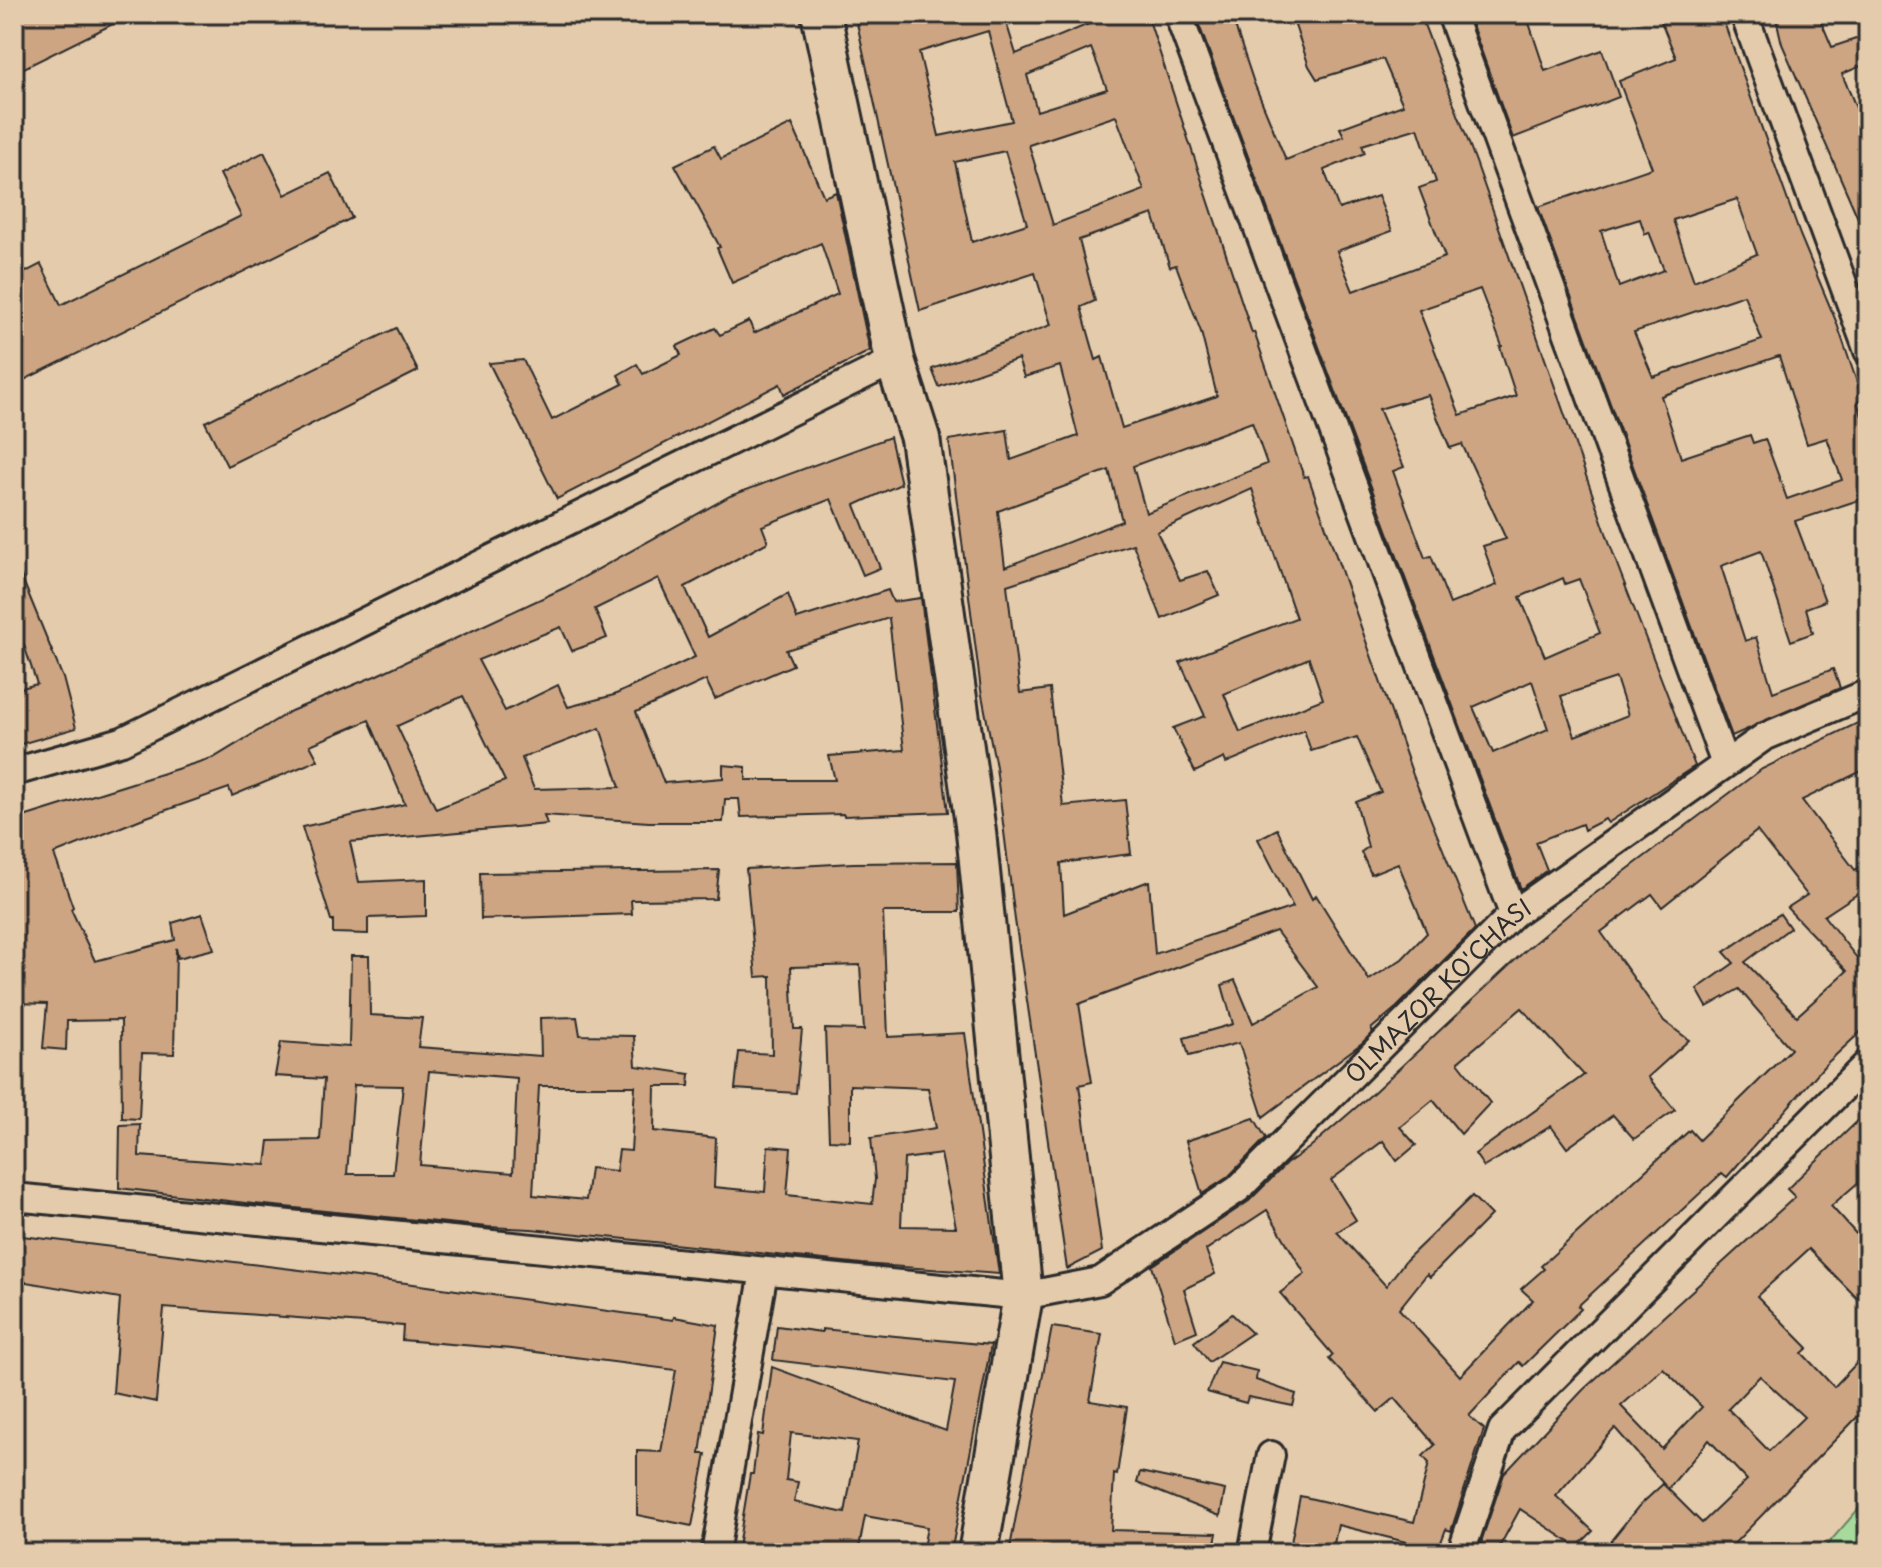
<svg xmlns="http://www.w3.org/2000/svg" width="1882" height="1567" font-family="'Playpen Sans',sans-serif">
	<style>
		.green { fill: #a7db9e; stroke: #698364; stroke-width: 2 }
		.building { fill: #cda583; stroke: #2b2b2b; stroke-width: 2; fill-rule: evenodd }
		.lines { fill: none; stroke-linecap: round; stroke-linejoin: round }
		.street-casing { stroke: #2b2b2b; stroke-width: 32 }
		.secondary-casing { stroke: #2b2b2b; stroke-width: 44 }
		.street { stroke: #e4cbac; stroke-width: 26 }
		.secondary { stroke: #e4cbac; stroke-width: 38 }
		.labels { text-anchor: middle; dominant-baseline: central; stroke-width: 7; stroke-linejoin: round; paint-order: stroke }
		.street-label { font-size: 24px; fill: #2b2b2b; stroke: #e4cbac }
	</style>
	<rect width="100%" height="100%" fill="#e4cbac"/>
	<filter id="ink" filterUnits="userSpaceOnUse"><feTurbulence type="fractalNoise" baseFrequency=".0125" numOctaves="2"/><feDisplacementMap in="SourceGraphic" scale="16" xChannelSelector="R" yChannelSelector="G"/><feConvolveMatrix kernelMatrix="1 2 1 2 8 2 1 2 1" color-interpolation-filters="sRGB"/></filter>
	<g filter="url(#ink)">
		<path class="green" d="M1868 1498V1553H1820Z"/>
		<g class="building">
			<path d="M22 14H133L14 73V18Z"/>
			<path d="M855 14H902L904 21 939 14H1026V19L1007 25 1016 54 1094 22 1091 14H1147L1252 333 1254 332 1304 477 1308 476 1413 775 1475 929 1397 1007 1371 1029 1373 1032 1362 1043 1263 1117 1239 1043 1189 1056 1184 1038 1233 1024 1222 985 1235 980 1253 1023 1318 987 1276 931 1079 1004 1092 1082 1079 1085 1102 1251 1067 1269 1015 920 996 767 981 690 949 440 1007 430 1011 460 1078 436 1060 366 1024 377 1018 359 939 387 932 369 1051 325 1035 273 920 311ZM988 31 1012 121 939 136 919 52ZM1091 48 1107 89 1037 111 1027 75ZM1116 116 1144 190 1053 225 1029 145ZM1005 151 1027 224 972 242 955 162ZM1153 214 1170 267 1176 265 1201 332 1217 396 1122 428 1102 357 1096 360 1081 307 1095 301 1079 240ZM1252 422 1267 464 1146 513 1133 466ZM1109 470 1122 521 1005 567 998 511ZM1252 489 1296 618 1180 662 1205 716 1173 728 1195 772 1224 758 1226 763 1304 730 1311 751 1357 737 1381 792 1356 802 1368 847 1361 852 1371 874 1398 863 1427 933 1402 959 1369 980 1316 895 1312 899 1277 829 1258 839 1293 907 1155 954 1149 881 1064 914 1061 863 1131 854 1125 800 1063 806 1050 689 1020 693 1007 585 1133 544 1162 619 1219 595 1208 571 1180 580 1157 532ZM1309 658 1323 699 1240 732 1224 694Z"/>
			<path d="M1195 14H1231L1254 83 1286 160 1344 136 1340 128 1403 105 1383 59 1317 79 1309 66 1291 14H1420L1476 162 1618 567 1695 766 1608 823 1605 819 1584 830 1582 824 1536 842 1547 870 1521 889ZM1418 128 1436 182 1419 188 1445 257 1353 291 1337 251 1392 231 1378 196 1339 209 1324 170 1365 153 1362 145ZM1480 289 1502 346 1500 347 1516 396 1460 415 1419 310ZM1428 395 1450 448 1462 444 1506 539 1483 546 1497 585 1450 604 1431 556 1425 558 1393 471 1404 467 1379 409ZM1563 578 1565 584 1579 579 1600 633 1545 657 1520 597ZM1616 678 1628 715 1575 736 1561 696ZM1532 681 1548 729 1493 753 1473 707Z"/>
			<path d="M1468 14H1526L1545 71 1602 50 1619 97 1513 138Z"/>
			<path d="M1658 14H1721L1800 235 1836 321 1863 400 1857 402 1868 433V497L1795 521 1825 601 1806 608 1813 633 1791 641 1761 551 1721 566 1745 641 1756 637 1773 692 1833 669 1840 688 1732 736 1538 207 1652 168 1619 81 1676 58ZM1737 199 1757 254 1694 281 1673 220ZM1640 219 1645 234 1649 232 1664 270 1619 287 1601 231ZM1744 295 1762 340 1653 377 1634 332ZM1779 356 1807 444 1827 438 1842 480 1787 499 1765 439 1753 443 1750 435 1681 458 1661 396Z"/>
			<path d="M1775 14H1818L1832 47 1868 35V63L1842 74 1868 136V241L1782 44Z"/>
			<path d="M792 124 824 197 836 192 870 351 784 394 780 384 557 499 489 363 523 360 552 420 623 384 618 375 637 364 643 374 681 355 677 346 715 328 720 335 749 321 754 333 838 294 821 243 732 283 717 248 720 247 675 165 714 146 721 159Z"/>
			<path d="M264 152 285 195 330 173 352 218 14 385V278L41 264 61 305 241 216 220 174Z"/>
			<path d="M396 328 418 371 227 466 205 422Z"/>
			<path d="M890 437 901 484 855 505 880 568 863 575 831 499 762 526 768 542 685 587 708 637 788 594 797 619 888 590 893 602 921 598 948 812 844 816 843 814 741 817 739 799H725L723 822H649L544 815 547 824 350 842 359 882 426 879V916L368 918V934L333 933V920H331L302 827 405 804 369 720 310 745 318 760 232 796 229 788 141 819 54 854 73 907 71 909 95 961 175 940 172 923 202 914 214 949 178 958 176 948 174 1054 142 1053 139 1119 122 1118 121 1020 67 1021 66 1050 43 1048 47 1004 14 1003V820L215 757 291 711 375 676 564 588 730 496ZM658 578 695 657 614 695 568 707 558 685 505 711 478 660 561 627 572 651 607 638 595 609ZM889 618 904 750 829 756 835 780H746V767L723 765V778L664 783 636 712 706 680 715 699 793 665 786 650ZM463 696 505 781 436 809 397 726ZM600 728 620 787 534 789 522 758Z"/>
			<path d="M15 561 63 678 76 728 14 746V690L37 684 14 615Z"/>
			<path d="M1868 718V768L1802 800 1855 870 1868 862V887L1824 916 1868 972V1025L1824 1066 1727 1177 1722 1173 1578 1306 1581 1309 1523 1366 1519 1362 1469 1416 1484 1429 1451 1531 1446 1529 1438 1550 1338 1525 1332 1553H1289L1300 1496 1414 1522 1429 1463 1423 1456 1435 1445 1395 1398 1378 1412 1329 1359 1333 1355 1280 1293 1305 1274 1267 1210 1206 1250 1215 1274 1184 1289 1197 1331 1175 1340 1152 1266 1249 1201 1286 1164 1309 1148 1374 1092 1528 948 1581 904 1762 769ZM1757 831 1807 895 1787 908 1847 971 1797 1016 1745 962 1790 928 1780 914 1724 952 1734 963 1697 989 1707 1007 1739 989 1791 1049 1699 1140 1690 1130 1541 1266 1544 1269 1521 1289 1533 1300 1460 1376 1399 1309 1427 1274 1430 1277 1491 1215 1472 1196 1406 1260 1386 1286 1337 1232 1356 1220 1331 1180 1383 1141 1397 1161 1416 1145 1400 1127 1433 1100 1461 1134 1490 1103 1458 1062 1522 1008 1584 1075 1475 1154 1484 1167 1551 1126 1567 1148 1613 1115 1634 1139 1675 1110 1648 1077 1689 1040 1664 1021 1601 932 1652 894 1662 907Z"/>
			<path d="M957 862 959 912H883L888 1037 965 1033 999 1274 862 1264 531 1229 488 1227 254 1204 119 1188 120 1125 140 1124 139 1156 266 1165 269 1141 320 1140 324 1079 275 1076 281 1042 349 1047 351 956H369L370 1015 422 1018 418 1047 541 1056 540 1018 577 1017 580 1035 634 1036 636 1066 690 1074 689 1086H655L654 1131 716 1138 714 1187 765 1192 768 1146 791 1148 787 1195 872 1204 875 1179 871 1138 936 1128 928 1088 850 1085V1141L829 1140 825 1029 864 1030 860 965 791 967 794 1029H802L796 1093 735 1089 739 1052 772 1054 771 976 756 977 746 869 853 863ZM429 1071 517 1078 513 1173 420 1165ZM354 1085 403 1086 393 1174H347ZM539 1086H635L631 1151 619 1150 616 1171 590 1168 586 1200 533 1195ZM941 1154 956 1227 901 1226 904 1159Z"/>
			<path d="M719 870 716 899 631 900 632 914 481 919 480 873Z"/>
			<path d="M1868 1111V1174L1831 1206 1868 1247V1287L1857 1298 1809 1249 1757 1296 1808 1348 1802 1353 1834 1387 1868 1351V1406L1725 1553H1601L1638 1507 1663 1484 1668 1489 1615 1428 1556 1496 1593 1531 1577 1547 1520 1509 1496 1553H1481L1482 1539 1504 1474 1583 1390 1795 1197 1787 1189ZM1663 1368 1702 1407 1662 1449 1621 1406ZM1760 1376 1804 1417 1769 1451 1728 1409ZM1709 1440 1747 1480 1702 1523 1668 1489Z"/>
			<path d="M1254 1118 1266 1138 1228 1177 1202 1194 1186 1141Z"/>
			<path d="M14 1235 406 1283 673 1320 674 1317 718 1325 700 1454H706L692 1526 637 1515V1451L661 1452 676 1370 512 1349 402 1340 403 1326 164 1308 156 1402 113 1393 120 1298 14 1280Z"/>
			<path d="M1232 1314 1252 1333 1209 1362 1194 1342Z"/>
			<path d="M777 1326 822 1332V1329L991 1345 951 1553H922L927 1527 865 1516 858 1553H737L750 1474H753L758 1434 763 1435 772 1367 946 1431 955 1382 773 1360ZM791 1433 858 1441 845 1513 794 1502 798 1482 786 1480Z"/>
			<path d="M1052 1327 1102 1334 1090 1401 1127 1407 1117 1475 1114 1474 1111 1530 1217 1533 1213 1553H1009Z"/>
			<path d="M1219 1362 1257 1371 1256 1380 1296 1394 1293 1406 1248 1397 1246 1403 1207 1392Z"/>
			<path d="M1140 1472 1225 1490 1220 1516 1137 1483Z"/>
		</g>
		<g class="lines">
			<g class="street-casing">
				<g id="street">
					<path d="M1178 14 1513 914"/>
					<path d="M1451 14 1725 764"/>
					<path d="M1744 14 1868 351"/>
					<path d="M14 772 122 741 895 360"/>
					<path id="s1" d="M14 1197 1023 1296 1100 1281 1238 1189 1513 914 1764 737 1868 693"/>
					<path d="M715 1553 764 1271"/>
					<path d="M1252 1553 1271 1455"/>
					<path d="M1461 1553 1502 1430 1868 1063"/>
				</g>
			</g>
			<g class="secondary-casing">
				<path id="secondary" d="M821 14 895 360 920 438 976 832 1023 1296 978 1553"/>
			</g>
			<use href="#street" class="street"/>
			<use href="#secondary" class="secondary"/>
		</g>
	</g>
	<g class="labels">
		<g class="street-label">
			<text stroke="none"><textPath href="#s1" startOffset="1540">OLMAZOR KO'CHASI</textPath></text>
		</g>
	</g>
	<rect width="1882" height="1567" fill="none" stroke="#e4cbac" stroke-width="48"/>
	<rect x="24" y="24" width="1834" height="1519" fill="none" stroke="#2b2b2b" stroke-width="3" filter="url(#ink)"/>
</svg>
